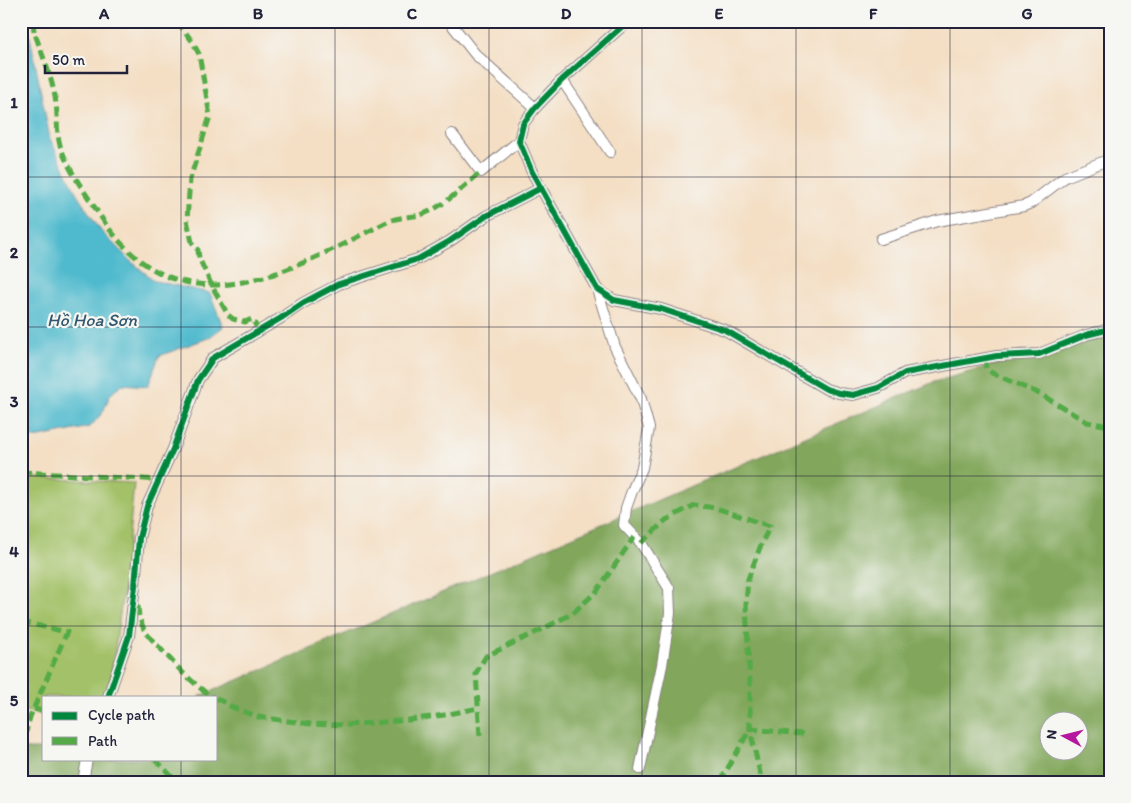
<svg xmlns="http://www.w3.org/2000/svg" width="1131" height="803" font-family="Itim,sans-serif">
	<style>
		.green { fill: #a3c168; stroke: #627252 }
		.forest { fill: #82a75c; stroke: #52644c; fill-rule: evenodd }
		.water { fill: #50bacd; stroke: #396e84 }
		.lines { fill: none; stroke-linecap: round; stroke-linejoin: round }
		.minor-casing { stroke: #8b8080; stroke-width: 12 }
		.minor { stroke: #fff; stroke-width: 10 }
		.quiet { stroke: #53aa46; stroke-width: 5; stroke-dasharray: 10 5; stroke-linecap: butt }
		.cycleway-casing { stroke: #f6f6f2; stroke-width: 9 }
		.cycleway { stroke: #00873e; stroke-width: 6 }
		.grid { fill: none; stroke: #22223b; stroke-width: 1; stroke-opacity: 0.55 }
		.labels { text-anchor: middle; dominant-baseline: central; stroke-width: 4.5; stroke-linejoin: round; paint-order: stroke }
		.water-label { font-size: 18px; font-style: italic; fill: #32576e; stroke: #f6f6f2 }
		.neatline { fill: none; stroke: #22223b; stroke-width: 2 }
		.grid-label { font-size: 16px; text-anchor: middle; font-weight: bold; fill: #22223b }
	</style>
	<rect width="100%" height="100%" fill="#f6f6f2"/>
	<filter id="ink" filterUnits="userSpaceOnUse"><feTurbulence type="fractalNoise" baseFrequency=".02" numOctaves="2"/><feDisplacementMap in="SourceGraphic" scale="10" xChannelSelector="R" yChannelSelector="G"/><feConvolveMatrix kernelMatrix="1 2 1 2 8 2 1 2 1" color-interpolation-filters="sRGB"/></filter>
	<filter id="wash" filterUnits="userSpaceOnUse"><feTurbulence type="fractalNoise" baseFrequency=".0096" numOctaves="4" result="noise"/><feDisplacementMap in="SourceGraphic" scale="20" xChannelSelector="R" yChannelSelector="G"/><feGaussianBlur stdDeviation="1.12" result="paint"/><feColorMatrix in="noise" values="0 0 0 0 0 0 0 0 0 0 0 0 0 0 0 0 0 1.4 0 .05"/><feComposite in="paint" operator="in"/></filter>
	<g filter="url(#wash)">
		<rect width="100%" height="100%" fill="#f4dfc5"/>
		<path class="green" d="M21 477 134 483 126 572 109 691 107 697H44V715L21 710Z"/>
		<path class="forest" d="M1110 332V782H21V749H44V759H216V697H198L934 382ZM1048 720H1078V750H1048Z"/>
		<path class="water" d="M21 21H27L50 139 79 198 101 231 133 263 155 281 210 293 223 327 208 338 159 356 148 386 122 384 110 395 103 412 90 427 35 438 21 439Z"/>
	</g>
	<g filter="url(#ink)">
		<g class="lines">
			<g class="minor-casing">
				<g id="minor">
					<path d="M449 21 475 54 535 108"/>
					<path d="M628 21 562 80 535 108 523 124 519 141 532 172 597 289 614 300 661 309 725 330 826 389 839 393 853 395 878 388 905 373 997 356 1039 354 1086 335 1110 329"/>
					<path d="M562 80 610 152"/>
					<path d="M452 134 481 172 519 141"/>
					<path d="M881 239 937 221 1024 206 1031 203 1065 177 1110 159"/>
					<path d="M597 289 615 347 641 399 649 428 642 468 632 491 626 508 624 525 641 543 669 588 670 613 662 665 640 769"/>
					<path d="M108 697 129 636 135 586 139 538 147 506 173 449 198 380 213 358 281 318 303 303 339 284 418 259 450 241 486 216 541 188"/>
					<path d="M83 782 87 759"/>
				</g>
			</g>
			<use href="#minor" class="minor"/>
			<g class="quiet">
				<path d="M33 21 34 31C41 52 54 82 56 104 58 117 56 131 60 145 68 170 85 192 99 214 179 339 289 271 389 221 400 217 410 217 420 215 443 208 463 187 481 172"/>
				<path d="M177 21 192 41 199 54 210 116 190 179 187 220 192 242 198 250 199 258 212 286 228 315 233 319 245 322 252 319 259 331"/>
				<path d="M985 358 986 368 992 373 1040 394 1087 422 1110 426"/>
				<path d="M21 472 161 480"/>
				<path d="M641 543 666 520 694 505 716 508 770 526 762 542 748 579 746 604 750 684V729L762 782"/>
				<path d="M138 606 139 617 145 632 183 673 206 693 213 697"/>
				<path d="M21 622 67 632 30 717 21 751"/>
				<path d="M216 698 232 707 258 717 311 724 347 725 409 720 444 715 478 708"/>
				<path d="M34 709 44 711"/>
				<path d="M480 736 476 673 486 656 541 630 573 613 597 591 634 537"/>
				<path d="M155 759 177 782"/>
				<path d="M720 782 750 729 803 734"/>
			</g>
			<g class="cycleway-casing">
				<g id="cycleway">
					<path d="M628 21 562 80 535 108 523 124 519 141 532 172 597 289 614 300 661 309 725 330 826 389 839 393 853 395 878 388 905 373 997 356 1039 354 1086 335 1110 329"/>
					<path d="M108 697 129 636 135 586 139 538 147 506 173 449 198 380 213 358 281 318 303 303 339 284 418 259 450 241 486 216 541 188"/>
				</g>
			</g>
			<use href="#cycleway" class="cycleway"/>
		</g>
	</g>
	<path class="grid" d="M181 21V697M335 21V782M489 21V782M642 21V782M796 21V782M950 21V782M21 177H1110M21 327H1110M21 476H1110M21 626H1110M181 759V782"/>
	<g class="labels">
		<g class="water-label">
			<text x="92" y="320">Hồ Hoa Sơn</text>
		</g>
	</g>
	<rect width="1131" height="803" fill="none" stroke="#f6f6f2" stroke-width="55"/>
	<rect x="42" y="696" width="175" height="65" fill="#f6f6f2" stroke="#a1a1a9"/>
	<rect x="52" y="712" width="25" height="8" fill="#00873e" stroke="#a1a1a9"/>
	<text x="88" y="720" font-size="15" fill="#22223b">Cycle path</text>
	<rect x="52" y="737" width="25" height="8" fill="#53aa46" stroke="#a1a1a9"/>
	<text x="88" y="746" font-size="15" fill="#22223b">Path</text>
	<g transform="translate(1064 736) rotate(277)"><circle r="24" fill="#f6f6f2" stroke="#a1a1a9"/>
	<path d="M0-4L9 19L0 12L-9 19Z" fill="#b5179e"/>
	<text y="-8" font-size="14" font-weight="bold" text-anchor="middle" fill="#22223b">N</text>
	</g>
	<path d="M45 65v8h82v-8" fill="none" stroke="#22223b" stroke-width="2.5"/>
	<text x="52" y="65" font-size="15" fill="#22223b" stroke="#f6f6f2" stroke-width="4" paint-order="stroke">50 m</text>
	<rect x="28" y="28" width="1076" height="748" class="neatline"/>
	<g class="grid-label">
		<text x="104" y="19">A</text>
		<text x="258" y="19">B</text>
		<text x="412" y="19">C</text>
		<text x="566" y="19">D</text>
		<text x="719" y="19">E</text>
		<text x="873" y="19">F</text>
		<text x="1027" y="19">G</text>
		<text x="14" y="108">1</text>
		<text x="14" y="258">2</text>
		<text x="14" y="407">3</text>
		<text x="14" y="557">4</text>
		<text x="14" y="706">5</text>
	</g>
</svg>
